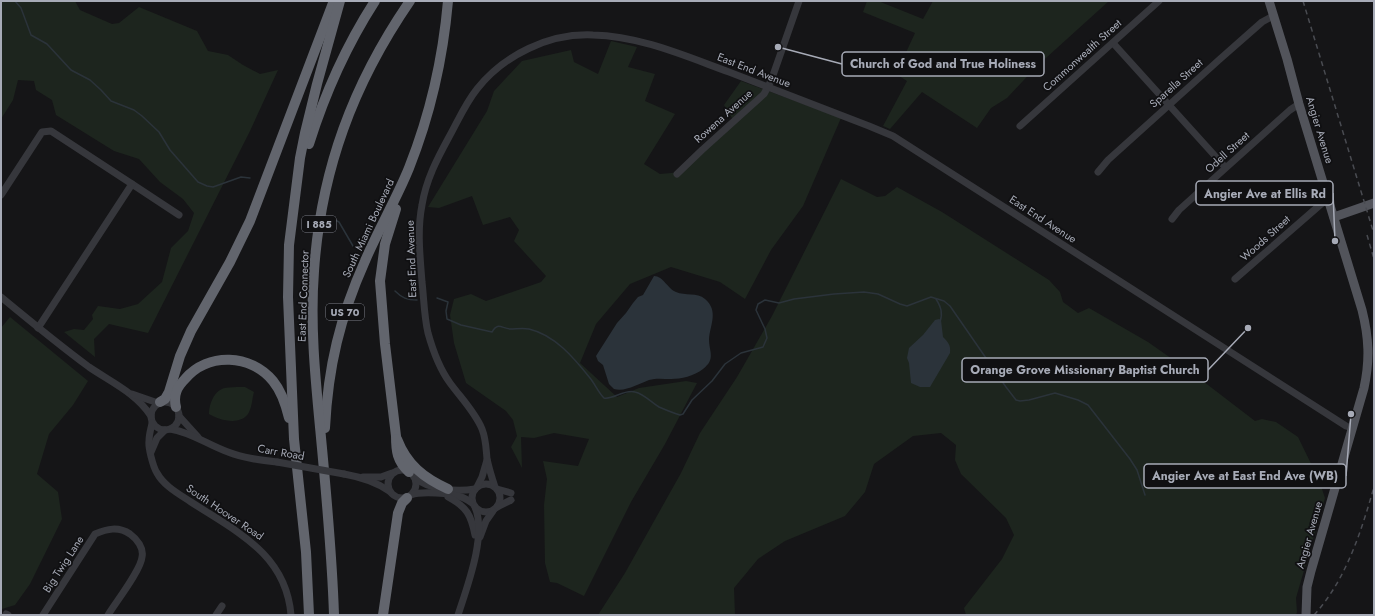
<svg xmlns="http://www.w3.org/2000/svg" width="1375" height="616" font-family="Jost,sans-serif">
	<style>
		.green { fill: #1d251e }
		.water { fill: #2b333a }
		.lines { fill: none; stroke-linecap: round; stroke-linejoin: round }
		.stream { stroke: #2b333a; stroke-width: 1.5 }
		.minor { stroke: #36373c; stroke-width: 7 }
		.major { stroke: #52545b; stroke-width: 9 }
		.highway { stroke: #62656d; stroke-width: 10 }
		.rail { stroke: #494b51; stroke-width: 1.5; stroke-dasharray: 5 4; stroke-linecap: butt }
		.minor-bridge { stroke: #36373c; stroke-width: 7 }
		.labels { text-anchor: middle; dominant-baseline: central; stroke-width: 3.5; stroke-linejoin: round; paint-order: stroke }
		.shield { fill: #101012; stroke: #7a7c86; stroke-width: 1 }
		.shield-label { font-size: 10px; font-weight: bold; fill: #a7abb7 }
		.street-label { font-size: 11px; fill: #a7abb7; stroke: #101012 }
		.leader { fill: none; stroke: #a7abb7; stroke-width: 1.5 }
		.callout-dot { fill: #a7abb7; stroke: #101012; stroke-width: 1.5 }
		.callout { fill: #101012; stroke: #a7abb7; stroke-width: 1.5 }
		.callout-label { font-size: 12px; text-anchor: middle; font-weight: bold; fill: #a7abb7 }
	</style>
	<rect width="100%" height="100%" fill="#151517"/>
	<g class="green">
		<path d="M1 1H75L80 10 112 24 119 23 139 7 197 31 208 51 228 55 243 65 260 74 278 70 250 131 148 333 109 324 94 339 95 357 64 332 74 329 84 330 93 319 92 315 98 306 120 309 138 304 162 282 171 248 188 231 194 213 183 199 160 182 139 159 114 151 56 115 52 100 36 90 34 81 18 80 13 100 1 119Z"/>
		<path d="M867 1H878L923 19 933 1H1109L1036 67 1007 98 991 108 977 128 922 92 890 129 883 126 907 81 896 74 915 33 863 12Z"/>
		<path d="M611 41 637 47 628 67 655 74 645 101 675 114 644 164 660 174 682 172 735 123 724 105 741 81 841 118 803 206 771 250 745 299 720 282 671 267 630 284 596 324 580 363 617 397 639 388 686 381 697 383 665 444 631 502 584 596 557 583 550 582 545 563 544 505 547 479 543 461 578 466 589 439 554 433 534 438 521 437 522 468 511 447 517 436 513 420 506 411 466 383 454 343 450 315 454 299 471 294 486 301 541 282 546 276 514 241 519 230 510 217 483 225 472 196 439 208 428 207 487 111 494 91 522 61 571 50 574 62 598 74Z"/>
		<path d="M841 179 877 197 885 196 897 187 942 212 1049 280 1060 292 1063 302 1078 313 1089 308 1148 342 1195 375 1255 421 1262 419 1276 422 1298 437 1319 480 1325 498 1296 598 1297 612 1296 615H966L964 608 1002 559 1014 535 1006 518 961 474 955 460 956 445 941 433 913 436 874 464 865 492 845 516 785 541 758 559 734 588 735 615H598L625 573 681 473 700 433 737 377 772 316Z"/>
		<path d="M10 317 88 381 73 405 49 434 37 474 58 492 62 519 30 584 15 605 2 609 1 611V328Z"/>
		<path d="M245 387 254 392C252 399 252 408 248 414 239 426 219 420 209 414 209 405 213 393 222 389 225 387 241 387 245 387Z"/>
	</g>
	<g class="water">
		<path d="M654 276C663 276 668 289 676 292 685 296 697 292 705 299 719 311 710 325 709 339 709 352 716 359 703 369 694 376 681 379 671 379 663 379 656 378 649 380 638 384 626 392 614 389L609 384 603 365 598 361 596 356 617 323 626 313 633 303 638 297 643 295Z"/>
		<path d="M939 319 941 320 943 337C948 342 951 345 950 353L930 387H920L911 383 909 363 907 358 909 348 923 335 935 320Z"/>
	</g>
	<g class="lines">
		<g class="stream">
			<path d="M15 1 21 8 31 35 47 44 71 70 90 80 101 90 111 101 134 110 142 116 159 132 170 150 198 182 207 186 213 187 241 177 250 178"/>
			<path d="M333 219 339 222 353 246"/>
			<path d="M395 291C402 298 407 300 417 300"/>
			<path d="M437 298 448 302 446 311 447 319 461 325 492 332C498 322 501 328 510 329 516 329 523 328 529 329 555 335 574 358 590 378 595 384 598 392 604 398 613 400 624 389 635 392 644 394 651 402 659 407 666 410 673 413 680 415L683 414 692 400 712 381 725 364 741 353 763 347 767 338 765 329 756 310 758 304 765 300 779 303 794 299 834 294 864 292 878 294 900 304 907 306 931 297 944 301 950 306 1006 387 1016 400 1020 401 1029 400 1055 393 1078 400 1088 405 1130 459 1137 470 1145 495"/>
			<path d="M936 299C941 307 943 313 940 322"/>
		</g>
		<g class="minor">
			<path d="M1113 43 1225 167"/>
			<path d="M1020 126 1159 1"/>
			<path d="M1098 172 1108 160 1220 59 1262 22 1273 16"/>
			<path d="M677 174 702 150 764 94 771 81 799 1"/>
			<path d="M132 184 179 215"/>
			<path d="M1 195 42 132 51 131 132 184 38 328"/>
			<path d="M1172 219 1179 210 1290 110 1299 104"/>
			<path d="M1235 279 1328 198"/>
			<path d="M1 297C30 321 59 345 89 367 111 382 136 393 151 416"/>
			<path d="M132 394 158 403"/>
			<circle cx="165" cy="416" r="14"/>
			<path d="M179 416 198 437"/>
			<path d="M152 423C151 429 149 434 149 441 148 447 153 467 157 473 164 486 179 494 191 502 237 532 286 554 291 615"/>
			<path d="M170 429C191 432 208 445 228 452 243 458 260 460 277 462"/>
			<path d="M151 452 157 438 165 430"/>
			<circle cx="402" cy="484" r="14"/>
			<path d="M344 474C361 477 375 481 389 491"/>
			<path d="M363 477H381L392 473"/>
			<path d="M414 477C428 490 457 492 475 489"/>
			<circle cx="486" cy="498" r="14"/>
			<path d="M477 487 482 477 487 460"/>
			<path d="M495 487C492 478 489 468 487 459 486 448 486 439 482 429 475 412 461 398 450 383 439 368 433 351 428 333 424 316 424 299 422 282 420 256 417 230 422 205 426 180 437 159 449 137 458 121 465 104 477 89 504 55 549 33 593 35 640 36 685 56 729 72 775 90 822 108 869 126L893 136 1346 426 1352 428"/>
			<path d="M497 489 511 493"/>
			<path d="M411 495C421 491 451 493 461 497 465 498 469 501 472 503"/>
			<path d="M448 497C467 507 471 515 475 535"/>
			<path d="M497 507 511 500"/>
			<path d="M480 537 486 521 493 511"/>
			<path d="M6 614 8 615"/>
			<path d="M43 615 95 534C107 529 118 526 130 534 137 539 144 548 142 557 141 570 116 602 108 615"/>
			<path d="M216 615 222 606"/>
			<path d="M458 615C467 587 487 535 475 507"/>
		</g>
		<g class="major">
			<path d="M1269 1 1287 59 1299 104 1362 310C1369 338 1370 360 1364 388L1311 571 1307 587 1306 615"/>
			<path d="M1334 217 1374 203"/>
		</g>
		<g class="highway">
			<path d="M309 144C325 93 346 46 375 1"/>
			<path d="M396 209 385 244 380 281 385 344 396 436C396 451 397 461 409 472"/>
			<path d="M160 402 165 399 169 392 180 356 191 331 230 262 250 221 333 3"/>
			<path d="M176 407C173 395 177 387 185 379 208 352 251 354 273 381 282 392 286 405 289 418"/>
			<path d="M325 428C328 367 340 317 365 261 378 230 396 200 409 168 430 115 443 58 448 1"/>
			<path d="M397 439C407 465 424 478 448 489"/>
			<path d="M309 615 306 552 294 439 288 297 289 245 300 158 305 133 317 84 340 1"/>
			<path d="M334 615C332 552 326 490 320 427 315 375 310 323 314 271 321 170 353 84 410 1"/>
			<path d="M383 615 398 513 402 503 407 498"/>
		</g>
		<g class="rail">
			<path d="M1303 1 1374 234"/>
			<path d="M1367 235 1374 259"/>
			<path d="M1314 615C1346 580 1361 532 1374 487"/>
		</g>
		<path class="minor-bridge" d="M277 462 344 474"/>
	</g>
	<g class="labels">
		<g class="shield">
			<rect x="302" y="216" width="34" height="16" rx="3"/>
			<rect x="326" y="304" width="38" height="16" rx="3"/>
		</g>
		<g class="shield-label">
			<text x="319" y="224">I 885</text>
			<text x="345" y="312">US 70</text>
		</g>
		<g class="street-label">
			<text transform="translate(1082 55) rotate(-42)">Commonwealth Street</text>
			<text transform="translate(754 70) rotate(21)">East End Avenue</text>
			<text transform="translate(1176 83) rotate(-42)">Sparella Street</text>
			<text transform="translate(723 116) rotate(-42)">Rowena Avenue</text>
			<text transform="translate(1320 130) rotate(73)">Angier Avenue</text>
			<text transform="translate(1227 152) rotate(-42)">Odell Street</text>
			<text transform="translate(1043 219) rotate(33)">East End Avenue</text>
			<text transform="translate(368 228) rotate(-65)">South Miami Boulevard</text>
			<text transform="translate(1265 238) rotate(-42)">Woods Street</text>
			<text transform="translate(411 259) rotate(-92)">East End Avenue</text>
			<text transform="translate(303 296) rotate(-88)">East End Connector</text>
			<text transform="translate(281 452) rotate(10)">Carr Road</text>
			<text transform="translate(225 512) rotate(34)">South Hoover Road</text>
			<text transform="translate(1309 535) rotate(-74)">Angier Avenue</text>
			<text transform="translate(63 564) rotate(-57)">Big Twig Lane</text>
		</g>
	</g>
	<path class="leader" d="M778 47L842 64M1335 241L1333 193M1248 328L1208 370M1351 414L1346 476"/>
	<g class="callout-dot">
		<circle cx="778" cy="47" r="4"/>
		<circle cx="1335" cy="241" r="4"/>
		<circle cx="1248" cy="328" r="4"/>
		<circle cx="1351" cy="414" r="4"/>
	</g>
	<g class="callout">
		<rect x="842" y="52" width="202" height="24" rx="4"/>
		<rect x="1196" y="181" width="137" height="24" rx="4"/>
		<rect x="962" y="358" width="246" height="24" rx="4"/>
		<rect x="1144" y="464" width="202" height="24" rx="4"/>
	</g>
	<g class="callout-label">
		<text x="943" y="68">Church of God and True Holiness</text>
		<text x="1265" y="198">Angier Ave at Ellis Rd</text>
		<text x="1085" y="374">Orange Grove Missionary Baptist Church</text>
		<text x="1245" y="480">Angier Ave at East End Ave (WB)</text>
	</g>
	<rect width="1375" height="616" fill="none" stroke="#a7abb7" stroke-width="4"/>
</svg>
